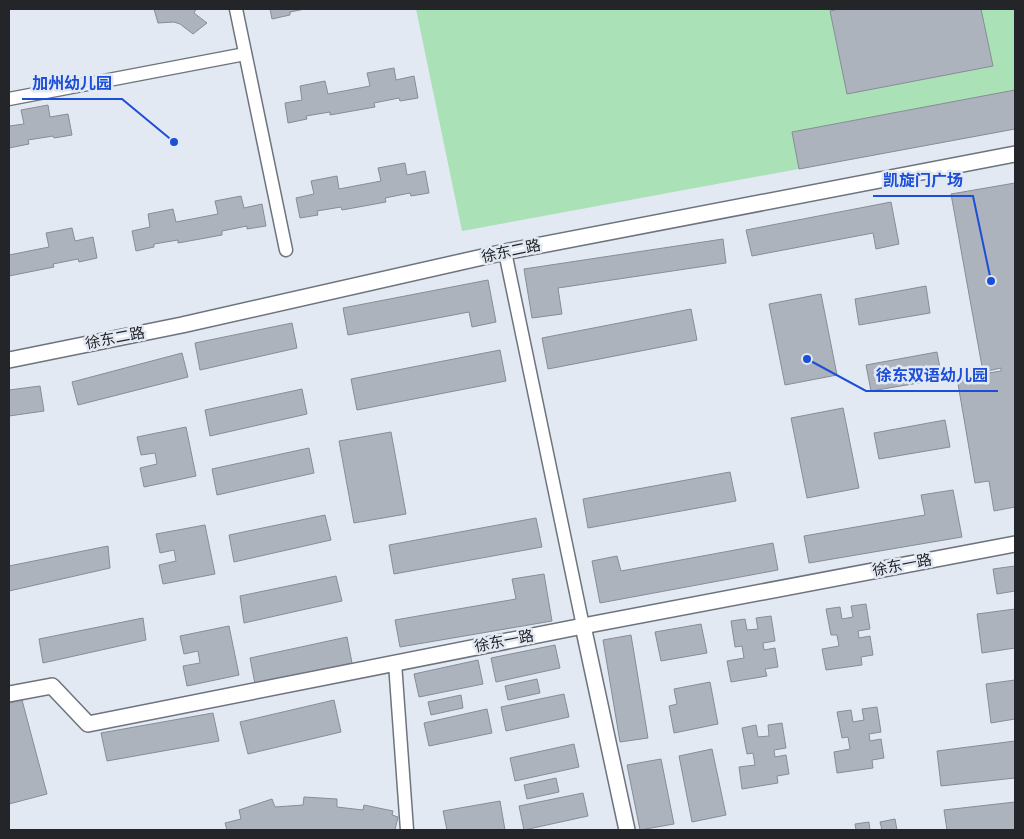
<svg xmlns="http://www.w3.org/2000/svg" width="1024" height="839" font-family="'Varela Round','Noto Sans SC',sans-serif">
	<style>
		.green { fill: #aae1b6 }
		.building { fill: #adb3bd; stroke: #878d96 }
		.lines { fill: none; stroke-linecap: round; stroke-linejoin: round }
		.minor-casing { stroke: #6e747d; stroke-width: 15 }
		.tertiary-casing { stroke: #6e747d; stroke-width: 18 }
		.minor { stroke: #fff; stroke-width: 12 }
		.tertiary { stroke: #fff; stroke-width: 15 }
		.labels { text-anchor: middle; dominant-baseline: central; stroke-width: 5; stroke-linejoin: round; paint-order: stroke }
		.street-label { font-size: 15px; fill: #232529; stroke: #e2e9f3 }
		.leader { fill: none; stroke: #1d4ed8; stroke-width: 2 }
		.callout-dot { fill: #1d4ed8; stroke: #e2e9f3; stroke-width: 2 }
		.callout-label { font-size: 16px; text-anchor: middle; font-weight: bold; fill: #1d4ed8; stroke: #e2e9f3; stroke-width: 5; stroke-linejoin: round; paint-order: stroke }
	</style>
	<rect width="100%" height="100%" fill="#e2e9f3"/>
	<path class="green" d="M416 9H1015V129L462 231Z"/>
	<g class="building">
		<path d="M154 9H196L194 13 207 23 193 34 180 24 174 22 158 23Z"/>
		<path d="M270 9H305L290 12V15L272 19Z"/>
		<path d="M839 9H981L993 66 847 94 830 11Z"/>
		<path d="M394 68 396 80 414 76 418 98 400 101 399 98 374 103 375 107 330 115V112L306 116 307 119 288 123 285 103 302 100 300 86 325 81 328 94 370 86 367 73Z"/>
		<path d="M1015 90V129L799 169 792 132Z"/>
		<path d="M48 105 50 117 68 114 72 135 54 138 53 136 28 140 29 144 9 148V126L24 124 21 110Z"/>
		<path d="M405 163 407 175 425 171 429 193 411 196 410 193 385 198 386 202 342 210 341 207 317 211 318 215 300 218 296 198 314 194 311 181 337 176 339 189 381 181 378 168Z"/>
		<path d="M1015 183V507L994 511 989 481 975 483 957 378 1001 371V368L983 372 951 194Z"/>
		<path d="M241 196 244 208 262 204 266 226 247 229V226L222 231V235L178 243V240L154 244V247L136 251 132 231 150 227 148 214 173 209 176 222 218 214 215 201Z"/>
		<path d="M891 202 899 244 876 249 873 233 752 256 746 230Z"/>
		<path d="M72 228 75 241 93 237 97 258 79 262 78 259 53 264 54 267 9 276V255L49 247 46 233Z"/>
		<path d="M723 239 726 263 558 288 562 314 532 318 524 269Z"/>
		<path d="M488 280 496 322 472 327 469 312 348 335 343 308Z"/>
		<path d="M926 286 930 313 859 325 855 299Z"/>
		<path d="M821 294 837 375 785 385 769 304Z"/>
		<path d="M691 309 697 340 548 369 542 338Z"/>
		<path d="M292 323 297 348 200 370 195 343Z"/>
		<path d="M500 350 506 381 357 410 351 379Z"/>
		<path d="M937 352 942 379 871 391 866 365Z"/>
		<path d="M182 353 188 377 78 405 72 382Z"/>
		<path d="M40 386 44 411 9 416V390Z"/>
		<path d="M302 389 307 414 210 436 205 410Z"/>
		<path d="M843 408 859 488 807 498 791 418Z"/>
		<path d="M945 420 950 447 879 459 874 433Z"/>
		<path d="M186 427 196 476 144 487 140 468 157 464 155 453 141 455 137 437Z"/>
		<path d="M391 432 406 514 354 523 339 441Z"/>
		<path d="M309 448 314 473 217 495 212 469Z"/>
		<path d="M730 472 736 501 588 528 583 499Z"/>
		<path d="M953 490 962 537 809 563 804 536 925 515 921 495Z"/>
		<path d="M325 515 331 540 234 562 229 535Z"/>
		<path d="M536 518 542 547 394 574 389 545Z"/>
		<path d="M205 525 215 574 163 584 159 565 176 561 174 550 160 553 156 534Z"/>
		<path d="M773 543 778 570 600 603 592 561 617 556 621 571Z"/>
		<path d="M108 546 110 568 9 591V566Z"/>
		<path d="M1015 566V591L997 594 993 569Z"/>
		<path d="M544 574 552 621 400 647 395 620 516 599 512 579Z"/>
		<path d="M336 576 342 601 244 623 240 596Z"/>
		<path d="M866 604 870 629 858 631 859 638 870 636 873 655 861 657 862 665 826 670 822 649 839 646 837 635H831L826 609 840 607 842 619 853 617 851 606Z"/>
		<path d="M1015 609V648L982 653 977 614Z"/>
		<path d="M771 616 775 641 763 643 764 650 775 648 778 667 765 669 767 676 731 682 727 661 744 658 742 646 735 647 731 621 745 619 747 630 758 629 756 618Z"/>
		<path d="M143 618 146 640 43 663 39 639Z"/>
		<path d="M701 624 707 653 661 661 655 632Z"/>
		<path d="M229 626 239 675 187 686 183 666 200 663 198 651 184 654 180 636Z"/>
		<path d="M631 635 648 738 620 742 603 640Z"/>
		<path d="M347 637 352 663 255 684 250 658Z"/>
		<path d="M555 645 560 668 496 682 491 658Z"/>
		<path d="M478 660 483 684 419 697 414 674Z"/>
		<path d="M537 679 540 693 508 700 505 686Z"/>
		<path d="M1015 680V719L991 723 986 684Z"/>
		<path d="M710 682 718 724 674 733 669 706 677 704 674 689Z"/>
		<path d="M564 694 569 717 506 731 501 707Z"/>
		<path d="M461 695 463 708 431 715 428 702Z"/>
		<path d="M22 700 47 794 9 804V703Z"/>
		<path d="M334 700 341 732 248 754 240 722Z"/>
		<path d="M877 707 881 732 869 734 870 741 881 739 884 758 872 760 873 768 837 773 834 752 850 749 848 737 842 738 837 712 851 710 853 722 864 720 862 709Z"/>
		<path d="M487 709 492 733 429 746 424 723Z"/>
		<path d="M213 713 219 741 107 761 101 733Z"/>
		<path d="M782 723 786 748 774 750 775 757 786 755 789 774 777 776 778 783 742 789 739 767 755 765 753 753 747 754 742 728 756 725 758 737 769 736 768 725Z"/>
		<path d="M1015 741V778L941 786 937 751Z"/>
		<path d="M574 744 579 767 515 781 510 758Z"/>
		<path d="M712 749 726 815 692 822 679 756Z"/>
		<path d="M661 759 674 824 640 830 627 765Z"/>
		<path d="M556 778 559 792 527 799 524 785Z"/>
		<path d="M583 793 588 816 524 830 519 806Z"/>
		<path d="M304 797 337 799V807L363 810 364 805 393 811 392 815 398 817 395 830H227L225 823 241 819 239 810 272 799 275 807 303 805Z"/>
		<path d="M500 801 505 830H447L443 811Z"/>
		<path d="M1015 802V830H947L944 810Z"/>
		<path d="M895 819 897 830H882L880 822Z"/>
		<path d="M869 822 870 830H856L855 824Z"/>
	</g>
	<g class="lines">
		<g class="minor-casing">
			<g id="minor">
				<path d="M236 9 286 250"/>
				<path d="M9 99 245 54"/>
				<path d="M505 252 583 626"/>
				<path d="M395 663 407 830"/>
			</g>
		</g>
		<g class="tertiary-casing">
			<g id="tertiary">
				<path d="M9 360 182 325 505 252 1015 154"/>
				<path d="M583 626 627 830"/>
				<path d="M9 694 52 686 88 724 583 626 1015 544"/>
			</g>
		</g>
		<use href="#minor" class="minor"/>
		<use href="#tertiary" class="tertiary"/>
	</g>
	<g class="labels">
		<g class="street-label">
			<text transform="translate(511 251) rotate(-12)">徐东二路</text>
			<text transform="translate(115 338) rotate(-11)">徐东二路</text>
			<text transform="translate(902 565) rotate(-11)">徐东一路</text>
			<text transform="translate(504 641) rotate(-11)">徐东一路</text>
		</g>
	</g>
	<path class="leader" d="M174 142L122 99H22M991 281L973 196H873M807 359L866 391H998"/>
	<g class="callout-dot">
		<circle cx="174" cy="142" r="5"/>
		<circle cx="991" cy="281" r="5"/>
		<circle cx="807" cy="359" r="5"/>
	</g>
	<g class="callout-label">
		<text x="72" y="89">加州幼儿园</text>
		<text x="923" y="186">凯旋门广场</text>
		<text x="932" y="381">徐东双语幼儿园</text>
	</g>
	<rect width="1024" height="839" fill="none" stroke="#232529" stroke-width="20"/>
</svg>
